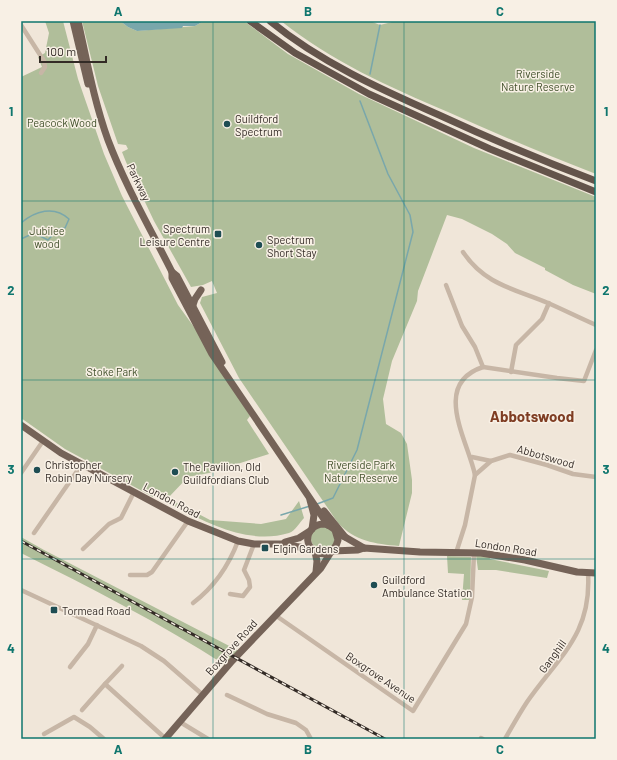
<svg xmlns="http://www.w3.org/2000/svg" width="617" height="760" font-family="Barlow,sans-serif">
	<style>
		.green { fill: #b0be9a }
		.water { fill: #79a7ab }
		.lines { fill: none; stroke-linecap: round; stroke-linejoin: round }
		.stream { stroke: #79a7ab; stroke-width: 1.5 }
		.minor { stroke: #c7b6a6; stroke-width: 4.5 }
		.primary { stroke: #756358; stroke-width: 7 }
		.trunk { stroke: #64544b; stroke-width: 7 }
		.rail-casing { stroke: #332b26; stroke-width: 3 }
		.rail { stroke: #f8f0e5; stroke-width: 1.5; stroke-dasharray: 4.5; stroke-linecap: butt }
		.grid { fill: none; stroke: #0f766e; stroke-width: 1; stroke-opacity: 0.55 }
		.poi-dot { fill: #1e4d53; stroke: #f8f0e5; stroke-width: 1.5 }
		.labels { text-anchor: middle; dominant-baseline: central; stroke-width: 3; stroke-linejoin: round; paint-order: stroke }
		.park-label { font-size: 11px; fill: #41502b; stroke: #f8f0e5 }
		.poi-label { font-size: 11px; fill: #332b26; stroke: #f8f0e5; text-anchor: start }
		.street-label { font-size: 11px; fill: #332b26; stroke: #f8f0e5 }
		.district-label { font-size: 15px; font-weight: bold; fill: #7f3d23; stroke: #f8f0e5 }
		.neatline { fill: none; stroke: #0f766e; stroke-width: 1.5 }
		.grid-label { font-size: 13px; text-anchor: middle; font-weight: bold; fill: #0f766e }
	</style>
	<rect width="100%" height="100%" fill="#f0e6d9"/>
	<g class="green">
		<path d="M45 21H63L78 79 104 154 122 196 178 305 202 338 250 416 247 420 269 454 209 473 188 477 168 498 210 520 261 524 286 519 299 501 304 518C300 522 295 531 289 533 246 546 201 520 165 501L167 497 156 491 153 497 65 449 21 418V77L42 67 38 57 45 53 49 33Z"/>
		<path d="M82 21H120L128 27 137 31 195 26 204 21H244L288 54 359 94 474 148 596 197V294L573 285 545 270V268L515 253 507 244 492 234 462 219 447 215 418 291 417 301 392 361 383 399 386 424 401 433 407 444 412 480V493L399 546C375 544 355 541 338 523L239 378 200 303 202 297 217 293 212 281 203 285 191 287 154 221 126 162 122 152 128 149 126 145 118 144 98 86Z"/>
		<path d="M281 21H370L380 25 396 21H596V174C546 155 497 134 448 112 389 87 331 61 281 21Z"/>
		<circle cx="323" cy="538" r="12"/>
		<path d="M21 537 44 550 239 651 225 665C160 623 91 588 21 553Z"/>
		<path d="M489 554 490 559 549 571 547 578 496 570H478L476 555Z"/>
		<path d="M447 556 471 557 470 600H462L464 574 448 573Z"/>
	</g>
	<path class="water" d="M120 21H204L195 26H183L182 28 137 31 128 27Z"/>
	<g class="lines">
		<g class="stream">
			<path d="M370 74 380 25"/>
			<path d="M21 223C35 211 54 205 69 219L65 228 58 229 48 240 34 233 21 239"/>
			<path d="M317 504 333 498 357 450 413 232 410 215 388 174 360 101"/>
			<path d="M281 515 310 506"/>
		</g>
		<g class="minor">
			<path d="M21 25 44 61 45 67 41 73"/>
			<path d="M463 252C485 285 515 289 548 303 564 310 580 318 596 325"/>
			<path d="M446 285 462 326 475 347 483 367"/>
			<path d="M511 372 516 345 542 319 549 303"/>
			<path d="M472 457 491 461"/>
			<path d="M21 473 43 441"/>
			<path d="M475 475C468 441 431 384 483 367L557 378 584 381 596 350"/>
			<path d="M34 533 82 464"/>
			<path d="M83 549 109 524 121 518 134 492"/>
			<path d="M456 553 465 525 475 475 491 461 510 455 547 465 573 474 596 477"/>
			<path d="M130 575H147L152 572 188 521"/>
			<path d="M21 590 141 646 164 661 203 695"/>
			<path d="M230 594 243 596 250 587 249 580 244 570 254 544"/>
			<path d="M193 603C214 587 229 565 238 541"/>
			<path d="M275 615 413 711 466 624 472 597 474 553"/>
			<path d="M70 667 88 644 97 625"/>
			<path d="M105 684 122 666"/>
			<path d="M227 695 267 714 296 723 306 730 311 739"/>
			<path d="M82 710 105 684 166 739"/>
			<path d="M180 722 208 739"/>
			<path d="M44 734 74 717 90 727 104 739"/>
			<path d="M481 738 483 739"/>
			<path d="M505 739C512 727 519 714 527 702 558 657 592 635 588 573"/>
		</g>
		<g class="primary">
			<path d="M73 21 88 84"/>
			<path d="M78 21C87 61 94 101 108 140 125 185 150 228 172 272V278L212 354 328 525"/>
			<path d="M172 272 177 276 222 362"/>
			<path d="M193 305 195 299 201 290"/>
			<path d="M21 425 61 453 188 521 238 541 254 544H281L311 549"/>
			<path d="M310 500 314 515 312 529"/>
			<path d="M324 511 345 537 364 548"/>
			<path d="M335 530 338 540C331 567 297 549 311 530 314 526 319 524 324 524 333 525 337 534 345 537"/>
			<path d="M285 542 299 538 310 531"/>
			<path d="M332 551 358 550 364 548 420 552 481 553 525 560 577 572 596 573"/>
			<path d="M315 552 317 561 316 572"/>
			<path d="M165 739 232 661 321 568 331 552"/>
		</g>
		<g class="trunk">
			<path d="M250 21 295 53 369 94 490 149 596 192"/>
			<path d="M270 21C320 62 380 89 439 115 491 139 543 161 596 181"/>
		</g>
		<g class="rail-casing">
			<path id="rail" d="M21 541 385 739"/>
		</g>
		<use href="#rail" class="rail"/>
	</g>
	<path class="grid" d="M213 21V739M404 21V739M21 201H596M21 380H596M21 559H596"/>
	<g class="poi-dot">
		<circle cx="227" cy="124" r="4"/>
		<rect x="214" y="230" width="8" height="8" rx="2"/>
		<circle cx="259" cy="245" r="4"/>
		<circle cx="37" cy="470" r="4"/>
		<circle cx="175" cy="472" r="4"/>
		<rect x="261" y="544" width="8" height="8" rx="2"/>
		<circle cx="374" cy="585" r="4"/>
		<rect x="50" y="606" width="8" height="8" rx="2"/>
	</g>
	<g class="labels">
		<g class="park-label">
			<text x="538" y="73">Riverside<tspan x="538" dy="13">Nature Reserve</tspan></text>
			<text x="62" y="122">Peacock Wood</text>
			<text x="47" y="230">Jubilee<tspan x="47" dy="13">wood</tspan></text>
			<text x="112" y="371">Stoke Park</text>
			<text x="361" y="464">Riverside Park<tspan x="361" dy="13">Nature Reserve</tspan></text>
		</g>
		<g class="poi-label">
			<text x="235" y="118">Guildford<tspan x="235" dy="13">Spectrum</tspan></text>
			<text x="210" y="228" text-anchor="end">Spectrum<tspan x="210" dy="13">Leisure Centre</tspan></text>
			<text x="267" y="239">Spectrum<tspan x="267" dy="13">Short Stay</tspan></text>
			<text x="45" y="464">Christopher<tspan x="45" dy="13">Robin Day Nursery</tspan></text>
			<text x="183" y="466">The Pavilion, Old<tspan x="183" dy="13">Guildfordians Club</tspan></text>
			<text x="273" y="548">Elgin Gardens</text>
			<text x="382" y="579">Guildford<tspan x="382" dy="13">Ambulance Station</tspan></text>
			<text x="62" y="610">Tormead Road</text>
		</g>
		<g class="street-label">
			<text transform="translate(139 182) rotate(64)">Parkway</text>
			<text transform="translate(546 456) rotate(16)">Abbotswood</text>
			<text transform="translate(172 500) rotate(28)">London Road</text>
			<text transform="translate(506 547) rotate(9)">London Road</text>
			<text transform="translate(231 647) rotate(-48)">Boxgrove Road</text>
			<text transform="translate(552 656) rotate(-54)">Ganghill</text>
			<text transform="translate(381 677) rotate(34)">Boxgrove Avenue</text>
		</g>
		<g class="district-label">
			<text x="532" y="416">Abbotswood</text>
		</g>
	</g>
	<rect width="617" height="760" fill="none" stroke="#f8f0e5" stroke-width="44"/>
	<path d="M40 56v6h66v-6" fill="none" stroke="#332b26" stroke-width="2"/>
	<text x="46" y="56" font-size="12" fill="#332b26" stroke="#f8f0e5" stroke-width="3" paint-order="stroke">100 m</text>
	<rect x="22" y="22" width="573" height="716" class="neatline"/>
	<g class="grid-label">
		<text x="118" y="16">A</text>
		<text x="308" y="16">B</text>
		<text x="500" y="16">C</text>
		<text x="11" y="116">1</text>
		<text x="606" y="116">1</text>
		<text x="11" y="295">2</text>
		<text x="606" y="295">2</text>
		<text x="11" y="474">3</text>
		<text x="606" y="474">3</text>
		<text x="11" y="653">4</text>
		<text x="606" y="653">4</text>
		<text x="118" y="754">A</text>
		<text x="308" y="754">B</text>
		<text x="500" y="754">C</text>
	</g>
</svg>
